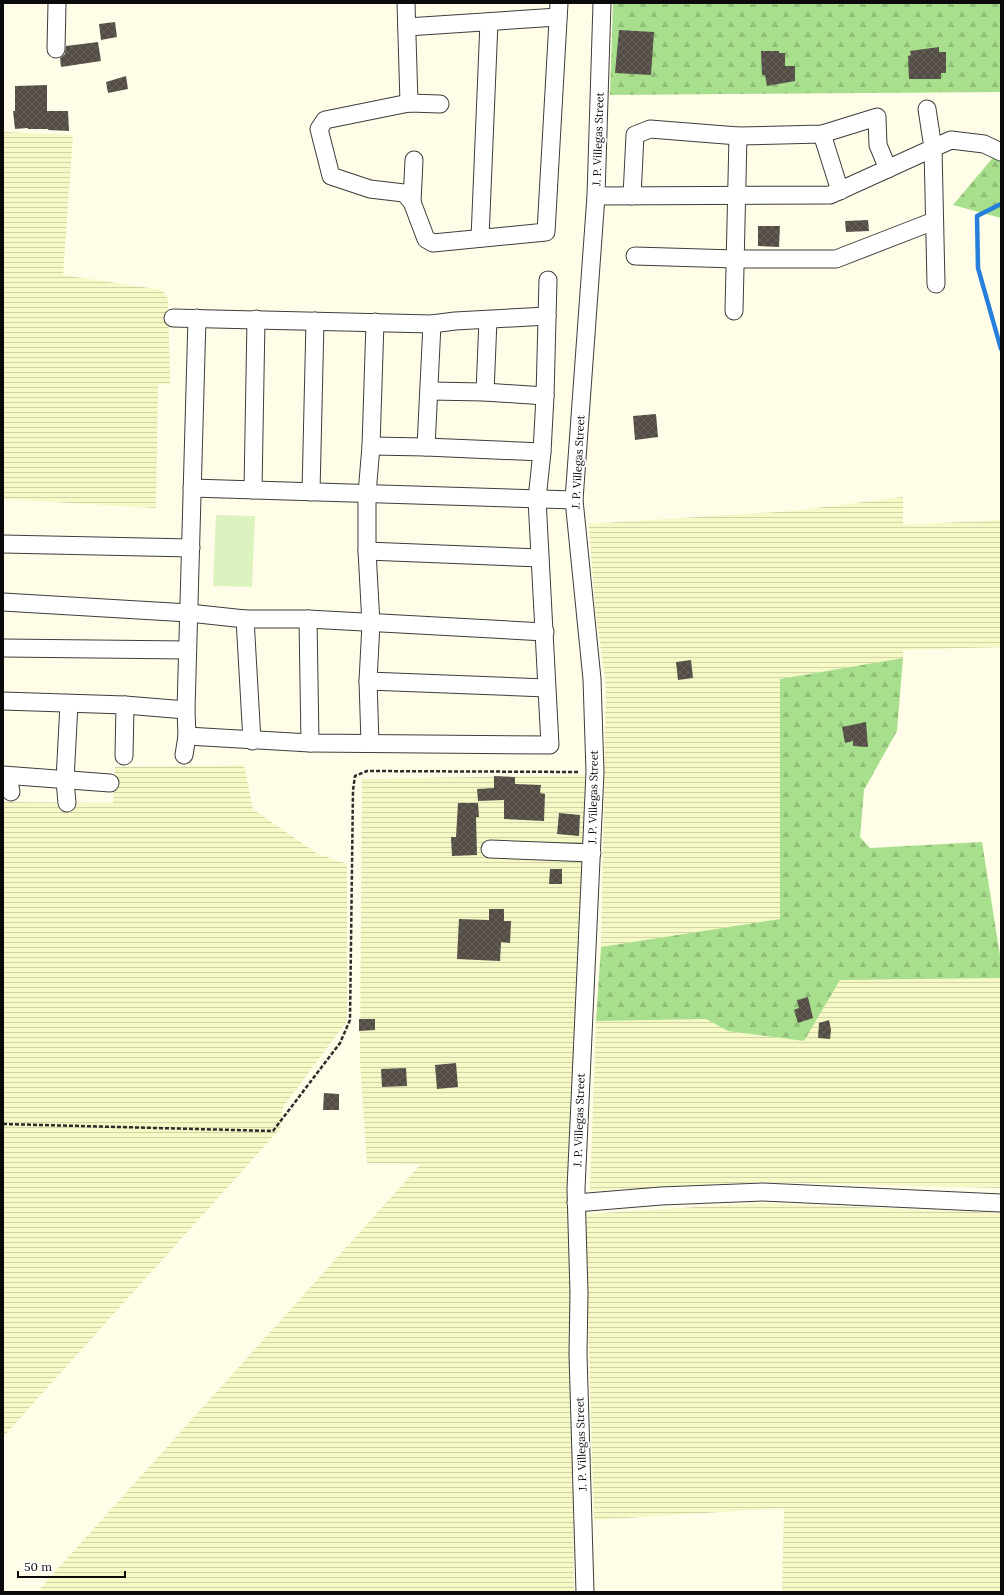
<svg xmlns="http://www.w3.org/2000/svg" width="1004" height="1595" font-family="Lora,serif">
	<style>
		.farmland { fill: url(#farmland-rules) }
		.forest { fill: url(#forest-firs) }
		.pitch { fill: #dcf3c0 }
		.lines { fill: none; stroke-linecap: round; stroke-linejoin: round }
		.stream { stroke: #267fda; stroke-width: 4.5 }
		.building { fill: url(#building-cross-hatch) }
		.minor-casing { stroke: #3d3d3d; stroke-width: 19 }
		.path { stroke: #2c2c2c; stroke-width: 2.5; stroke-dasharray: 4 2; stroke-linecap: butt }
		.minor { stroke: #fff; stroke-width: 17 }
		.labels { text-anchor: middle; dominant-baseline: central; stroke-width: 4; stroke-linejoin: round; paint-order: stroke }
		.street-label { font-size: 11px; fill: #0a0a0a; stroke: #fff }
	</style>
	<defs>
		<pattern id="farmland-rules" width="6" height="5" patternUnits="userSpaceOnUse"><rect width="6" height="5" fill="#f6f8c5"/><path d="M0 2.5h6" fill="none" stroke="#d2d3a8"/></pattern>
		<pattern id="forest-firs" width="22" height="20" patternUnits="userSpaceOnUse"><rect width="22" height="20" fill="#a8df8c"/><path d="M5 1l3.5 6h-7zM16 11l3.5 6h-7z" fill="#8fbe77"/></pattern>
		<pattern id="building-cross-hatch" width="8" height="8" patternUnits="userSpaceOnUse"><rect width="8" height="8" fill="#544d46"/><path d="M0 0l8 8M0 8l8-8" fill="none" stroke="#68625c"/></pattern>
	</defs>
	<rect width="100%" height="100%" fill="#fffde7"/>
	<g class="farmland">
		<path d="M3 132 73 135 63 275 162 290 168 299 170 384H158L156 508 3 499Z"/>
		<path d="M903 497V525L1001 520V647L903 650V658L780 679V919L601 947 606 686 595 607 589 524 793 511Z"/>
		<path d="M244 765 253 809 316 853 347 864V1021L283 1107 280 1129 3 1437V802L113 803 115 767Z"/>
		<path d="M589 775 573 1056 569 1167 574 1592H37L421 1164 367 1163 360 1063 362 779Z"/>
		<path d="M1001 978V1188L759 1182 590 1191 596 1021 706 1019 728 1031 804 1041 840 980Z"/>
		<path d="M762 1203 1001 1213V1592H782L784 1508 594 1520 585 1214Z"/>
	</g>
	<g class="forest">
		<path d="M613 3H1001V92L610 95Z"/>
		<path d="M1001 148V218L953 205Z"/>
		<path d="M903 658 897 731 864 790 860 837 870 848 982 842 1001 962V978L840 980 804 1041 728 1031 706 1019 596 1021 601 947 780 919V679Z"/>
	</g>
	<path class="pitch" d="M216 515 255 516 252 587 213 586Z"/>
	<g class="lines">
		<path class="stream" d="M1001 204 977 216 978 268 1001 349"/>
	</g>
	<g class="building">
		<path d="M115 22 117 37 101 40 99 24Z"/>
		<path d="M619 30 654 32 651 75 615 73Z"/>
		<path d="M98 42 101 61 61 67 60 58 65 54 66 46Z"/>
		<path d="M939 47V52H946V73H941V79H909L908 56 911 55 910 51Z"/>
		<path d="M761 51H779V53H785V66H795V81L767 86 765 75H762Z"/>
		<path d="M126 76 128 89 108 93 106 82Z"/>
		<path d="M47 85V111H68L69 131 48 130V129H28V128L15 129 13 111H15V86Z"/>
		<path d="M868 220 869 231 846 232 845 221Z"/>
		<path d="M758 226H780L779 247 758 246Z"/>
		<path d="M656 414 658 437 635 440 633 416Z"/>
		<path d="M691 660 693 678 678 680 676 662Z"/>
		<path d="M866 722 868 747 853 746V741L845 743 842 727Z"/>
		<path d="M494 776 515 777V784L541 785 540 793 545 794 544 821 504 819V800L478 801 477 789 494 788Z"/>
		<path d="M458 803H478L479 817H476L477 855 452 856 451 837H456Z"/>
		<path d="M559 813 580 815 579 836 557 834Z"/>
		<path d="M550 869H562V884H549Z"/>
		<path d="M489 909H504V921H511L510 943 501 942 500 961 457 959 459 919 489 920Z"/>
		<path d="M808 997 813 1018 798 1023 794 1010 799 1008 797 1000Z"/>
		<path d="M359 1019H375V1030L359 1031Z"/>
		<path d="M829 1020 831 1030 830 1039 818 1038 819 1023Z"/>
		<path d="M456 1063 458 1087 437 1089 435 1065Z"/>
		<path d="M406 1068 407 1086 382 1087 381 1069Z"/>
		<path d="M324 1093 339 1094V1110H323Z"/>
	</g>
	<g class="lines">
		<g class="minor-casing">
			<g id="minor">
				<path d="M406 3 409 103"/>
				<path d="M407 27 558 17"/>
				<path d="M56 49 57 3"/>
				<path d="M440 104 409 103 325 120 319 129 331 176 370 189 404 193 412 202 426 239 433 243 546 232 559 3"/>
				<path d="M927 109 933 148 936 284"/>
				<path d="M822 134 840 191"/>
				<path d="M596 196 830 195 951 140 984 144 1001 152"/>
				<path d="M632 196 635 135 650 129 738 136 822 134 877 117 878 145 888 169"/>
				<path d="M412 202 414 160"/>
				<path d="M480 238 489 22"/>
				<path d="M635 256 735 259H836L934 221"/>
				<path d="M734 311 738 136"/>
				<path d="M173 318 432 324"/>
				<path d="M429 391 485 392 545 396"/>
				<path d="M485 392 488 320"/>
				<path d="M371 446 426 447 542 452"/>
				<path d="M426 447 432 324 455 321 547 316"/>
				<path d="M192 488 574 500"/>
				<path d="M253 490 256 319"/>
				<path d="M311 492 315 321"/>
				<path d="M3 544 191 548"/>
				<path d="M367 551 540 558"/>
				<path d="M3 602 189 613 245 619H308L545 632"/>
				<path d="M245 619 252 741"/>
				<path d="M308 619 310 743"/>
				<path d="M3 648 187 650"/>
				<path d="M368 681 546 688"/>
				<path d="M3 701 125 705 186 710"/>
				<path d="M187 736 310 743 550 745 537 499 542 452 545 396 548 280"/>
				<path d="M370 743 368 681 371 624 367 551V494L371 446 375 322"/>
				<path d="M184 755 187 736 186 710 197 318"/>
				<path d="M124 756 125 705"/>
				<path d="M3 775 110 783"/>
				<path d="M8 776 11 792"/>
				<path d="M67 803 65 780 69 704"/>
				<path d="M490 849 592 853"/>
				<path d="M576 1203 661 1196 763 1192 1001 1203"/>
				<path d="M585 1592 578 1354 579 1293 576 1189 595 772 592 679 574 500 596 196 602 3"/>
			</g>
		</g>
		<path class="path" d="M3 1124 273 1131 340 1043 350 1020 353 790 355 776 367 771 580 772"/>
		<use href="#minor" class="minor"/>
	</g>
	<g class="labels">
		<g class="street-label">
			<text transform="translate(598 139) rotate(-88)">J. P. Villegas Street</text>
			<text transform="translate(578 462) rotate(-87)">J. P. Villegas Street</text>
			<text transform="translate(593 797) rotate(-89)">J. P. Villegas Street</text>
			<text transform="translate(579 1120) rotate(-88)">J. P. Villegas Street</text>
			<text transform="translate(581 1444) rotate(-92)">J. P. Villegas Street</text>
		</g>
	</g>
	<rect width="1004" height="1595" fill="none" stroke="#0a0a0a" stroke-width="8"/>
	<path d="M18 1571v6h107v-6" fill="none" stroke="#0a0a0a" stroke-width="2"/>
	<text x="24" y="1571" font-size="12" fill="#0a0a0a" stroke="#ffffff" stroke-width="3" paint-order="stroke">50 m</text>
</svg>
